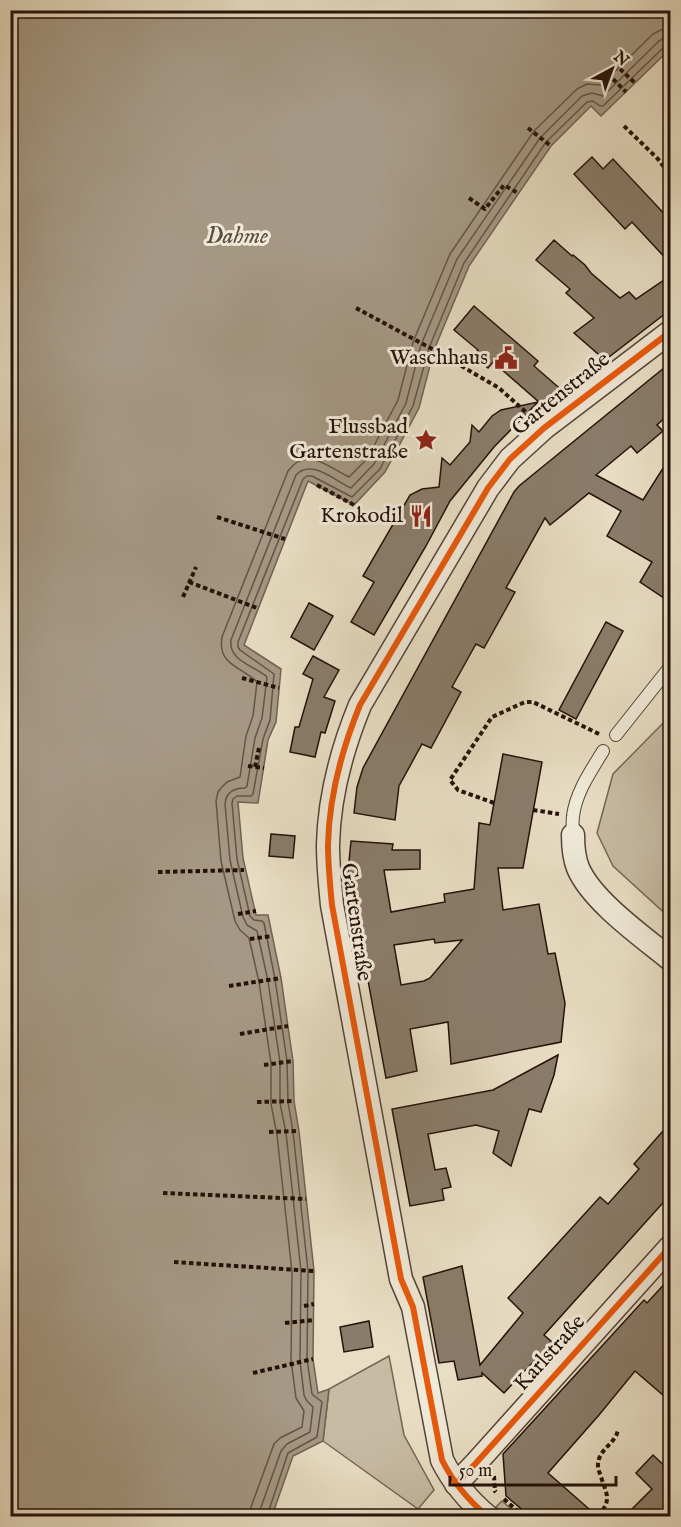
<svg xmlns="http://www.w3.org/2000/svg" width="681" height="1527" font-family="'IM FELL English',serif">
	<style>
		.green { fill: #c7bba4; stroke: #766656; stroke-width: 1.5 }
		.water { fill: #a59884; stroke: #716253; stroke-width: 1.5 }
		.lines { fill: none; stroke-linecap: round; stroke-linejoin: round }
		.shore { stroke: #645446; stroke-width: 1.5 }
		.building { fill: #8a7c6a; stroke: #241109; stroke-width: 1.5; fill-rule: evenodd }
		.service-casing { stroke: #554438; stroke-width: 14 }
		.minor-casing { stroke: #554438; stroke-width: 25 }
		.path { stroke: #241109; stroke-width: 4; stroke-dasharray: 4.5 3; stroke-linecap: butt }
		.service { stroke: #f0ead9; stroke-width: 12 }
		.minor { stroke: #f0ead9; stroke-width: 22 }
		.cycleway-casing { stroke: #f0ead9; stroke-width: 10 }
		.cycleway { stroke: #e8590c; stroke-width: 6 }
		.labels { text-anchor: middle; dominant-baseline: central; stroke-width: 6; stroke-linejoin: round; paint-order: stroke }
		.poi-label { font-size: 22px; fill: #241109; stroke: #f0ead9; text-anchor: end }
		.street-label { font-size: 22px; fill: #241109; stroke: #f0ead9 }
		.water-label { font-size: 24px; font-style: italic; fill: #5e4e40; stroke: #f0ead9 }
	</style>
	<rect width="100%" height="100%" fill="#e8dec4"/>
	<filter id="stains"><feTurbulence type="fractalNoise" baseFrequency=".00333" numOctaves="4"/><feColorMatrix values="0 0 0 0 .2 0 0 0 0 .09 0 0 0 0 .02 0 0 0 .5 -.17"/></filter>
	<radialGradient id="worn" r=".72"><stop offset=".6" stop-color="#630" stop-opacity="0"/><stop offset="1" stop-color="#630" stop-opacity=".3"/></radialGradient>
	<g class="green">
		<path d="M670 716V918L613 866 597 833 613 774Z"/>
		<path d="M389 1356 404 1435 434 1490 418 1509 323 1441 329 1389Z"/>
		<path d="M502 1501 519 1516H505L496 1507Z"/>
	</g>
	<path class="water" d="M10 11H670V49L601 116 591 106 551 146 469 266 434 350 419 408 385 472 354 505 308 481 244 645 281 669 276 722 268 740 258 803 238 802 243 858 256 915H268L281 978 293 1061 294 1101 299 1131 314 1271 313 1359 318 1393 329 1389 323 1441 293 1456 272 1516H11Z"/>
	<g class="lines">
		<g class="shore">
			<path d="M250 1516 251 1507 274 1444 280 1438 302 1427 304 1411 296 1398 291 1360 292 1272 277 1135 271 1104V1063L259 982 249 938 240 930 235 921 221 861 216 801 218 792 222 787 227 782 240 777 246 736 253 716 257 682C242 667 217 665 222 637L288 471C307 445 329 468 349 477L367 459 398 400 413 342 450 254 534 131 577 89 587 84 601 85 653 34 661 30 670 28"/>
			<path d="M259 1516 260 1510 281 1451 287 1444 310 1432 313 1407 307 1401 304 1395 300 1361 301 1271 286 1133 280 1103V1062L268 981 257 931 247 925 243 917 230 860 225 804C226 792 234 788 245 788L247 786 255 738 262 718 267 677C255 666 228 661 231 640L296 475C311 458 335 481 351 488L374 464 406 403 421 345 457 259 540 138 582 96 592 93 603 96 659 41 664 38 670 37"/>
			<path d="M267 1516 288 1453 317 1437 322 1402 312 1394 307 1359 308 1271 293 1132 288 1102 287 1061 275 979 264 923 262 921 254 920 250 916 237 859 232 803 233 799 237 796H251L253 794 263 739 270 720 274 674 240 650 238 647V642L303 479 307 476H312L352 497 380 469 413 406 429 348 464 263 546 142 587 102 593 101 600 106H603L664 47 670 45"/>
		</g>
	</g>
	<g class="building">
		<path d="M592 157 603 169 613 159 670 220V263L632 222 625 229 574 174Z"/>
		<path d="M554 240 572 256 573 255 585 265 591 273 620 298 629 292 636 299 670 276V310L605 360 574 333 594 318 566 293 570 289 536 260Z"/>
		<path d="M474 306 538 361 534 366 564 392 554 404 547 409 493 362 488 368 473 356 478 350 454 330Z"/>
		<path d="M670 363V413L657 425 663 431 637 453 631 446 596 475 643 500 670 457V602L640 582 652 562 607 536 621 511 589 493 550 525 545 518 506 588 515 592 508 605 484 648 476 644 452 687 461 692 431 748 422 744 399 786 395 820 354 813 357 787 363 768 514 492 519 486Z"/>
		<path d="M538 402 494 447 450 501 426 546 374 635 351 622 374 582 363 576 410 495 422 489 439 487 442 458 450 465 470 442 472 425 479 432 492 416 501 410Z"/>
		<path d="M309 603 333 616 314 650 291 637Z"/>
		<path d="M606 622 623 631 576 719 559 710Z"/>
		<path d="M313 656 339 670 324 697 335 701 325 733 321 732 315 757 290 752 295 727H299L313 679 303 674Z"/>
		<path d="M503 754 542 762 523 868H498L503 910 539 904 548 954 555 953 565 1003 561 1042 451 1064 448 1022 410 1029 417 1071 386 1078 348 872 351 841 393 844 392 850H420V869L384 870 391 912 445 902 444 894 474 889 479 823 490 825ZM434 939 435 943 462 940 430 978 424 981 401 985 394 945Z"/>
		<path d="M271 834 295 836 293 858 269 856Z"/>
		<path d="M558 1055 554 1075 541 1112 529 1109 511 1166 493 1153 499 1131 476 1125 428 1134 435 1170 446 1168 451 1187 442 1189 444 1200 410 1206 392 1109 493 1090Z"/>
		<path d="M670 1123V1195L544 1335 552 1342 504 1393 482 1373V1376L458 1380 454 1361 439 1363 423 1277 462 1266 480 1365 523 1313 508 1298 600 1197 608 1204 639 1169 634 1164Z"/>
		<path d="M670 1278V1401L635 1371 599 1415 548 1473 597 1516H530L506 1496 503 1454 644 1300 647 1303Z"/>
		<path d="M369 1321 373 1347 344 1352 340 1327Z"/>
		<path d="M653 1455 670 1471V1470V1516H625L652 1489 636 1473Z"/>
	</g>
	<g class="lines">
		<g class="service-casing">
			<g id="service">
				<path d="M616 735 670 667"/>
				<path d="M573 835C573 829 572 822 573 816 576 792 591 771 603 751"/>
			</g>
		</g>
		<g class="minor-casing">
			<g id="minor">
				<path d="M573 835C573 846 574 858 578 868 592 901 642 936 670 959"/>
				<path d="M456 1484 476 1463 670 1247"/>
				<path d="M487 1516C468 1500 453 1482 442 1460L413 1307 401 1279 332 905C330 885 328 865 328 845 329 797 342 749 360 705L488 488 510 459 544 428 670 332"/>
			</g>
		</g>
		<g class="path">
			<path d="M620 69 635 83"/>
			<path d="M613 79 626 92"/>
			<path d="M624 126 658 159 670 175"/>
			<path d="M528 128 551 146"/>
			<path d="M469 198 485 209 504 185 518 193"/>
			<path d="M356 308 434 350 499 388 529 415"/>
			<path d="M317 485 354 505"/>
			<path d="M217 517 285 539"/>
			<path d="M189 582 257 608"/>
			<path d="M183 597 196 567"/>
			<path d="M242 678 279 688"/>
			<path d="M248 766 264 768"/>
			<path d="M255 767 259 748"/>
			<path d="M494 803 458 790 450 780 492 717 525 702H533L599 734"/>
			<path d="M533 810 559 814"/>
			<path d="M158 872 244 870"/>
			<path d="M238 914 256 911"/>
			<path d="M250 939 272 936"/>
			<path d="M229 986 281 978"/>
			<path d="M240 1034 288 1026"/>
			<path d="M264 1065 293 1061"/>
			<path d="M257 1102 294 1101"/>
			<path d="M269 1132 299 1131"/>
			<path d="M163 1193 306 1199"/>
			<path d="M174 1262 314 1271"/>
			<path d="M304 1306 314 1304"/>
			<path d="M285 1323 314 1320"/>
			<path d="M253 1373 313 1359"/>
			<path d="M494 1476 495 1491 496 1492"/>
			<path d="M504 1499 523 1516"/>
			<path d="M598 1516C612 1500 607 1495 601 1477 600 1473 598 1470 598 1467 597 1449 615 1445 618 1430"/>
		</g>
		<use href="#service" class="service"/>
		<use href="#minor" class="minor"/>
		<g class="cycleway-casing">
			<g id="cycleway">
				<path d="M456 1484 476 1463 670 1247"/>
				<path d="M487 1516C468 1500 453 1482 442 1460L413 1307 401 1279 332 905C330 885 328 865 328 845 329 797 342 749 360 705L488 488 510 459 544 428 670 332"/>
			</g>
		</g>
		<use href="#cycleway" class="cycleway"/>
	</g>
	<defs>
		<g id="civic-bare" transform="scale(1.8)"><path d="M-.6-6.5H3V-4.5H.6V-3L4-1V1h2V6H-6V1h2V-1L-.6-3ZM-1.2 2.5V6h2.4V2.5Z" fill="#8f2418" stroke="#f0ead9" stroke-width="2.5" paint-order="stroke"/></g>
		<g id="sight-bare" transform="scale(1.8)"><path d="M0-6L1.8-2.2L6-1.7L2.9 1.2L3.7 5.4L0 3.3L-3.7 5.4L-2.9 1.2L-6-1.7L-1.8-2.2Z" fill="#8f2418" stroke="#f0ead9" stroke-width="2.5" paint-order="stroke"/></g>
		<g id="restaurant-bare" transform="scale(1.8)"><path d="M-5-6h1v4h1v-4h1v4h1v-4h1v5L-1.5 .5V6h-2V.5L-5-1ZM5-6V6H3V1.5H1.5Q1.5-4 5-6Z" fill="#8f2418" stroke="#f0ead9" stroke-width="2.5" paint-order="stroke"/></g>
	</defs>
	<g fill-rule="evenodd">
		<use href="#civic-bare" x="506" y="358"/>
		<use href="#sight-bare" x="426" y="440"/>
		<use href="#restaurant-bare" x="421" y="516"/>
	</g>
	<g class="labels">
		<g class="poi-label">
			<text x="488" y="358">Waschhaus</text>
			<text x="408" y="427">Flussbad<tspan x="408" dy="25">Gartenstraße</tspan></text>
			<text x="403" y="516">Krokodil</text>
		</g>
		<g class="street-label">
			<text transform="translate(561 394) rotate(-39)">Gartenstraße</text>
			<text transform="translate(356 922) rotate(82)">Gartenstraße</text>
			<text transform="translate(550 1353) rotate(-48)">Karlstraße</text>
		</g>
		<g class="water-label">
			<text x="237" y="236">Dahme</text>
		</g>
	</g>
	<rect width="681" height="1527" fill="none" stroke="#e8dec4" stroke-width="36"/>
	<rect x="12" y="12" width="657" height="1503" fill="none" stroke="#241109" stroke-width="3"/>
	<rect x="18" y="18" width="645" height="1491" fill="none" stroke="#241109" stroke-width="1.5"/>
	<g transform="translate(612 69) rotate(41)" stroke="#f0ead9" stroke-width="4.5" paint-order="stroke">
	<path d="M0-4.5L10 22L0 15L-10 22Z" fill="#241109"/>
	<text y="-9" font-size="16" font-weight="bold" text-anchor="middle" fill="#241109">N</text>
	</g>
	<path d="M450 1476v9h166v-9" fill="none" stroke="#241109" stroke-width="3"/>
	<text x="459" y="1476" font-size="18" fill="#241109" stroke="#f0ead9" stroke-width="4.5" paint-order="stroke">50 m</text>
	<rect width="100%" height="100%" filter="url(#stains)"/>
	<rect width="100%" height="100%" fill="url(#worn)"/>
</svg>
